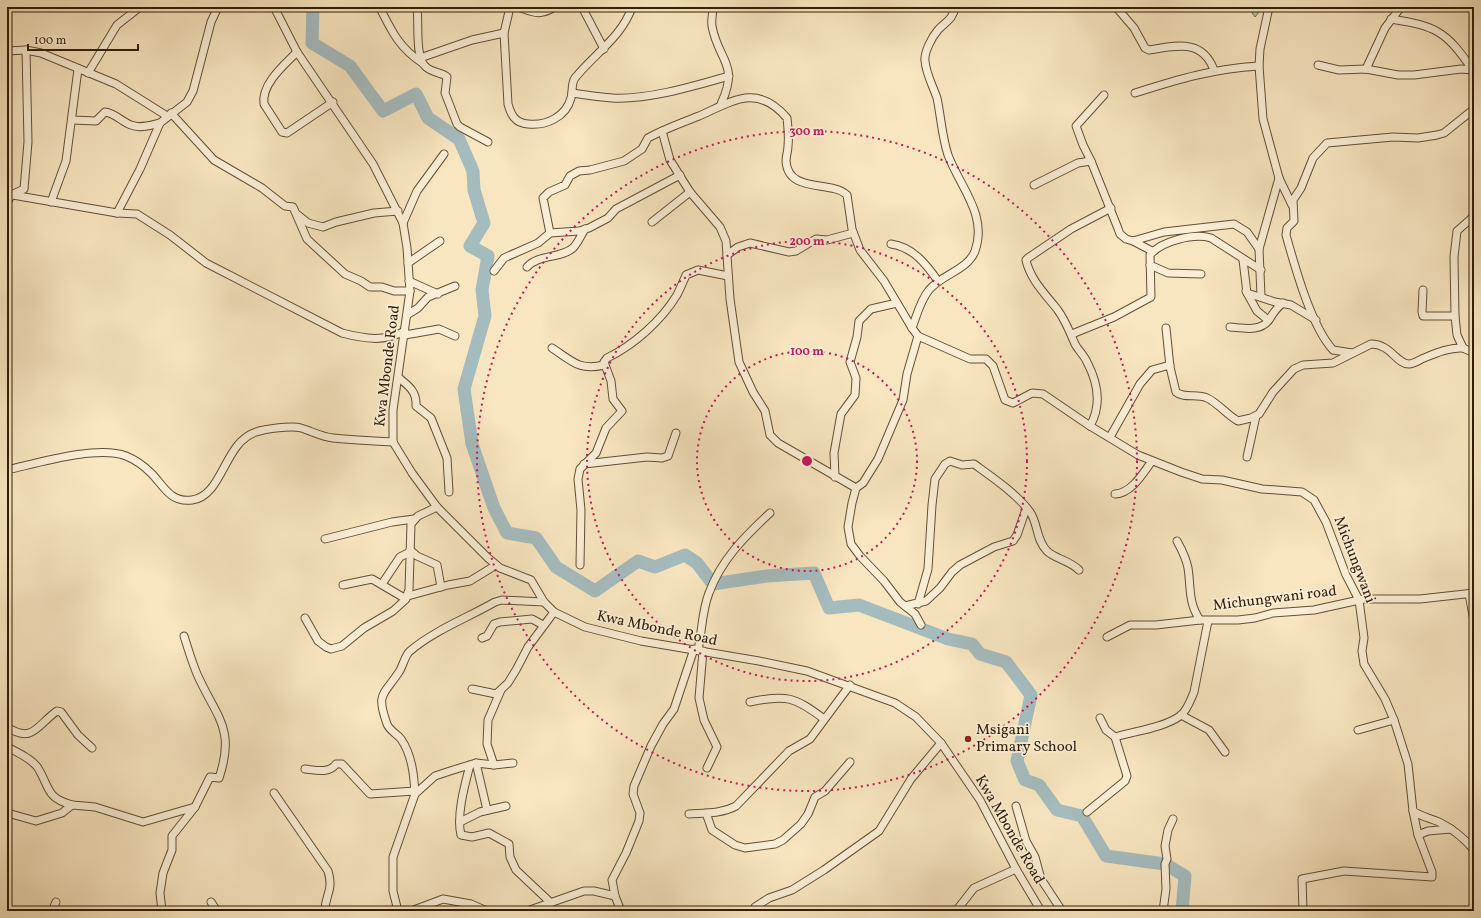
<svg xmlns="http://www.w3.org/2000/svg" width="1481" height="918" font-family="Vollkorn,serif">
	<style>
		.green { fill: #b7c697; stroke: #74724f }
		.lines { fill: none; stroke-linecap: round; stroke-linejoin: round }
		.river { stroke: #a5bcbf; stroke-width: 13 }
		.street-casing { stroke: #634f35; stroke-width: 9 }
		.street { stroke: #faefd6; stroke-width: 7 }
		.ring { fill: none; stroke: #c2185b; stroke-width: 2; stroke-dasharray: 2 4 }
		.poi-dot { fill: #8f2418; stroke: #faefd6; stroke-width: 1.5 }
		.labels { text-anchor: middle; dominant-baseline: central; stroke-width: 3.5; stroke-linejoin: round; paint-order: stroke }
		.street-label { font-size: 15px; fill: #311d07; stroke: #faefd6 }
		.poi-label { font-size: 15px; fill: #311d07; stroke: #faefd6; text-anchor: start }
		.centre { fill: #c2185b; stroke: #faefd6; stroke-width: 2 }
		.ring-label { font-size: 12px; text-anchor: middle; font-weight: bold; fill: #c2185b; stroke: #faefd6; stroke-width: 3.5; stroke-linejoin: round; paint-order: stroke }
	</style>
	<rect width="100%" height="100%" fill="#f8e6c0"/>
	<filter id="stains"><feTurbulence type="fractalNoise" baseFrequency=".005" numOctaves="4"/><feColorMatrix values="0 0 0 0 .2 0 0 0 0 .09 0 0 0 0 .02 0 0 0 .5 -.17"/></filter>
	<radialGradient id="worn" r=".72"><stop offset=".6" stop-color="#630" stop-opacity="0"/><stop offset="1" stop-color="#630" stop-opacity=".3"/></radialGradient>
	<path class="green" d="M1248 7H1263L1255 17Z"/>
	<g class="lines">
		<path class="river" d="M313 7 312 43 350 66 383 111 416 94 428 118 459 139 473 171 474 190 484 223 470 246 488 256 482 290 485 316 464 389 472 444 494 508 507 533 536 538 556 567 595 591 638 561 655 567 685 555 697 563 713 584 766 576 814 573 829 608 859 605 948 639 972 644 980 654 1006 662 1031 695 1017 761 1025 780 1039 785 1057 810 1082 816 1106 856 1165 864 1185 876 1182 911"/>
		<g class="street-casing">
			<g id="street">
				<path d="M274 7 297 52 373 164 403 223 407 248 410 291 393 410V442L412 473 437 507 488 558 500 568 531 580 544 602 554 612 585 627 641 641 759 661 807 671 895 703 916 717 941 743 980 800 1016 869 1041 911"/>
				<path d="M417 7C419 21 415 57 425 66 431 73 442 72 447 77L445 93 457 124 460 127 488 142"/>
				<path d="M510 7 504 33 508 104C511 115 515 123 528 124 546 126 566 117 571 98 573 92 571 83 575 78 594 54 622 37 632 7"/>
				<path d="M518 7C535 13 539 16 555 7"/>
				<path d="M582 7 604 49"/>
				<path d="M713 7C713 13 711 20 712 26 718 61 740 63 721 104"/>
				<path d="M1116 7 1134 28 1145 48 1149 50C1176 46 1202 38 1214 70"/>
				<path d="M1269 7 1260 49 1259 66 1263 119 1279 178 1292 205"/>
				<path d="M381 10C392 32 400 48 421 62"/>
				<path d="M1391 19C1436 26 1446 31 1472 69"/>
				<path d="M7 51 26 50 41 53 116 84 167 116"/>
				<path d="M297 52C285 64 261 84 264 104L282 132 287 133 333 102"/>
				<path d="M420 58 472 40 504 33"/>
				<path d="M1318 65 1339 70 1366 69 1398 75H1414L1461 69 1474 70"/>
				<path d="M1366 69 1385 28 1401 7"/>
				<path d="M88 73 117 25 140 7"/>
				<path d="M572 93C585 95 598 97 612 98 648 100 694 86 729 76"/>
				<path d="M1135 93C1179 79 1212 69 1259 66"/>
				<path d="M171 113 214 160 262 188 285 206 293 207 307 239 345 274 361 281 370 287H382L394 291H410"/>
				<path d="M72 120 96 121 105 112C115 113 122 122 131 125 140 129 151 125 160 123"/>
				<path d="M662 131 670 160 690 192 720 227 726 241 730 299 739 362 753 392 765 411 770 435 778 443 856 488"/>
				<path d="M1091 161 1083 145 1076 126 1104 95"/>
				<path d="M1034 185 1078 163 1091 161 1117 226 1120 234 1126 239 1133 241 1164 232 1234 224 1247 232 1259 249"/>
				<path d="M7 194 117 213 137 214 170 235 206 263 342 333C365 339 384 342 405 331"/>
				<path d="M51 202 66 161 78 69"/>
				<path d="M7 203 11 195 24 189 28 142 26 50"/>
				<path d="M117 213 140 169 160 123 187 102 193 91 211 22 218 7"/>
				<path d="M298 215 308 223 323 227 336 222 374 213 398 211"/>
				<path d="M1474 216 1457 231 1454 257 1455 316 1457 335 1463 348 1474 353"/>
				<path d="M652 222 690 192"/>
				<path d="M403 223 417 191 444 154"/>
				<path d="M550 233 543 198 549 192 565 185 570 176 579 171 590 170 624 161 642 149 648 138C664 129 681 123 699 116 733 101 757 83 787 118 788 127 789 137 788 146 788 151 786 156 786 161 788 194 832 180 847 195L852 229 860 250 884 281 912 328 918 336 970 359H986L993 366 1005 400 1013 403 1032 393 1043 394 1090 426 1138 455 1181 472 1202 479 1222 480 1262 489 1302 492 1314 500 1326 522 1346 575 1359 600 1364 638 1362 651 1364 664 1385 699 1394 720 1408 764 1413 811C1422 817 1430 818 1439 822 1453 829 1464 838 1474 850"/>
				<path d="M1133 241 1152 251"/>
				<path d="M891 244C913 247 926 264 938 281"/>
				<path d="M727 255 738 247 750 243 789 252 796 251 816 239 827 240 853 233"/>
				<path d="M1243 260 1247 293 1275 302 1291 305 1316 320"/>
				<path d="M408 263 440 241"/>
				<path d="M1150 265 1168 273 1201 274"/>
				<path d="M527 267C539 254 560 259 573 248 578 243 581 235 585 229"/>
				<path d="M494 271 504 258 538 243 550 233 579 231 589 228 608 218 616 209 680 175"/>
				<path d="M409 281 438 294"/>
				<path d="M1423 290 1422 312 1423 316H1455"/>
				<path d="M1246 291 1257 311 1268 320"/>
				<path d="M1261 296 1259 249 1279 178"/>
				<path d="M407 315 418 308 428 297 455 286"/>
				<path d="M1230 327C1244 328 1260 332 1269 320 1273 313 1276 308 1283 303"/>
				<path d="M912 328C917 315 920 301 929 290 942 274 968 270 975 251 988 215 960 187 948 155 942 137 941 117 937 98 933 86 926 74 925 61 924 52 932 37 938 30 945 22 953 20 955 7"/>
				<path d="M1166 328 1170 367 1176 392C1184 399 1197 393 1207 398 1218 403 1227 415 1238 421L1251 418 1259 414 1273 392 1294 369 1303 365 1333 363 1371 344C1391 344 1396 364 1409 364 1414 364 1419 360 1424 358 1436 353 1450 347 1463 348"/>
				<path d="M1072 334 1114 317 1151 297 1150 255C1161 241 1194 233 1211 238L1261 270"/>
				<path d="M405 335 439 329 455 336"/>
				<path d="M918 336 907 374 903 400 878 459 863 483 856 488 852 503 848 527 851 544 860 556 884 581 900 602 915 614 921 625"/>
				<path d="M552 348C572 361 579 371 604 365"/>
				<path d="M1352 353 1333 350C1311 326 1295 267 1286 235L1287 228 1294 221 1293 200 1301 188 1313 158 1327 143 1393 137 1418 138 1437 135 1444 133 1474 109"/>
				<path d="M399 378C409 386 417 392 416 406L431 418 447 458 449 492"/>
				<path d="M1090 426C1102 405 1098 383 1087 362 1084 355 1078 350 1075 344 1069 331 1066 321 1057 309 1045 294 1030 279 1026 260L1028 258 1071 229 1111 208"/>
				<path d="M1110 437 1140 384 1152 370 1170 365"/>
				<path d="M1247 457 1256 416"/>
				<path d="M584 464 647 457 662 458 668 456 676 433"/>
				<path d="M7 470C38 463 97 445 126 456 136 460 144 466 151 473 164 486 170 503 192 500 223 496 224 442 256 432 265 429 292 425 301 428 311 431 322 437 333 438 353 440 373 441 393 442"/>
				<path d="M835 477 834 453 841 414 855 395 856 378 850 362 857 337 859 321 871 309 897 303"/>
				<path d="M1115 494C1132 493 1143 473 1152 461"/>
				<path d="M325 539 392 522 414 519"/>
				<path d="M1177 541C1182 550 1186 557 1188 568 1191 587 1188 603 1200 620"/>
				<path d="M410 550 417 556 437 565 441 587"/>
				<path d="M580 565 581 510 578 479 580 469 596 453 606 428 622 411 613 399 611 381 604 362 607 358C634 345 661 321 677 295 680 289 683 282 686 275L698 270 728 276"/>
				<path d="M382 584 400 557 410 552"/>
				<path d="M343 585 372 579 406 599"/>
				<path d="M1469 594 1474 621"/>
				<path d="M408 596 448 585 470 581 496 565"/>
				<path d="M918 604 928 569 932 505 935 479 945 464 950 461 962 465 974 464C992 477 1017 494 1030 512 1038 523 1036 540 1047 551 1055 559 1069 560 1079 570"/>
				<path d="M905 606 926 601 940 588 952 572 960 565 994 547 1013 541 1017 535 1026 509"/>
				<path d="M305 618 318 641 326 647 331 649 342 646 364 628 393 611 405 600 409 590 411 524 418 516 437 507"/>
				<path d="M1107 637 1130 625H1156L1200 620H1238L1255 618 1273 613 1314 610 1364 599H1420L1474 593"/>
				<path d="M482 638 487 636 494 624 500 622 532 619 543 625"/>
				<path d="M698 650C702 632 702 610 709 593 721 560 745 536 770 513"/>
				<path d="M703 651 699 698 704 720 717 747 707 768"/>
				<path d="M472 689 496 694 508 683 516 670 528 647 554 612"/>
				<path d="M750 702C786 694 795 697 824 719"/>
				<path d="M1181 715 1209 730 1225 752"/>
				<path d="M1100 718 1106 730 1115 737C1135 731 1163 728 1180 716 1187 711 1191 699 1194 692L1208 621"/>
				<path d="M7 727C33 744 37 725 57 711L61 712 78 735 92 748"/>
				<path d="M1358 730 1394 720"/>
				<path d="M7 747C17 752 32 759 38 768 50 788 46 798 72 805"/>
				<path d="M476 763 487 810"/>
				<path d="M470 765C465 784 456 816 461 835L472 837 489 833 509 844 510 857 516 870 550 902"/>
				<path d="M494 765 487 744 488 720 501 690"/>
				<path d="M305 769C315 770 329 774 336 764H342L370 794 415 791"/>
				<path d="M274 793 328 871C334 892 325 893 325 911"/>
				<path d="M415 794C414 775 412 755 401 739 397 734 389 730 387 724 376 693 383 696 399 672 403 666 405 655 410 651 435 630 467 618 495 602L502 600 544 602"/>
				<path d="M1016 806 1026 841 1035 857 1041 879 1062 911"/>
				<path d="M1087 812 1125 781 1127 776 1115 737"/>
				<path d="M706 813 712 830 735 845 745 848 775 844 783 840 801 824 808 814 815 797 825 791 850 762"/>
				<path d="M689 814C705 813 721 814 736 806L789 751 810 739 850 685"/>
				<path d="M7 816 11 814 36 821 62 813 72 805 84 806 95 807 143 822 195 807"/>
				<path d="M460 822 480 812 506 806"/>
				<path d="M1418 835 1428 831 1451 829"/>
				<path d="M211 902 217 911"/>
				<path d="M549 902 552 911"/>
				<path d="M52 911 56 902"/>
				<path d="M162 911 160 893 163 873 172 850V836L195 807 210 777 219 778C236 728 216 717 197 674 192 662 188 649 184 636"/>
				<path d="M398 911 393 891V857L415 794 435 776 450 771 476 763 494 765 513 763"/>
				<path d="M411 911 443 899 471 904 487 911"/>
				<path d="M527 911 584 891H594L615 896"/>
				<path d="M621 911 615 896 612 880 626 853 639 821 640 813 633 794 634 786 651 746 663 724 674 709 694 649"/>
				<path d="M753 911 755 907 769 898 792 890 824 870 879 831 911 779 941 743"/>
				<path d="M956 911 974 888 1016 869"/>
				<path d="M1163 911 1166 889 1165 864 1167 859 1165 846 1168 830 1173 819"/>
				<path d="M1303 911 1302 879 1344 871 1432 877V872L1418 835 1413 811"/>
			</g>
		</g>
		<use href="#street" class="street"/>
	</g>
	<g class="ring">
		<circle cx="807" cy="461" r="110"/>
		<circle cx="807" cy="461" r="220"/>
		<circle cx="807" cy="461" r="330"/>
	</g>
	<circle class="poi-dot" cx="968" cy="739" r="4"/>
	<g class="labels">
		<g class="street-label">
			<text transform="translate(388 366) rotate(-83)">Kwa Mbonde Road</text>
			<text transform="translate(1354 560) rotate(69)">Michungwani</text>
			<text transform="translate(1275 599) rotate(-7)">Michungwani road</text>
			<text transform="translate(657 629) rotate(12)">Kwa Mbonde Road</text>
			<text transform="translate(1009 830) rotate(60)">Kwa Mbonde Road</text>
		</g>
		<g class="poi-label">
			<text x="976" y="730">Msigani<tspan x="976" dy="17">Primary School</tspan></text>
		</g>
	</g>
	<circle cx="807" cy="461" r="6" class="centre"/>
	<g class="ring-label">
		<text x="807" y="135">300 m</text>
		<text x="807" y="245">200 m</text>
		<text x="807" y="355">100 m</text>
	</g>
	<rect width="1481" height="918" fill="none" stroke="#f8e6c0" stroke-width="24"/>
	<rect x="8" y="8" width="1465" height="902" fill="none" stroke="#311d07" stroke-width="2"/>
	<rect x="12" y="12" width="1457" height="894" fill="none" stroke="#311d07"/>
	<path d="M28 44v6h110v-6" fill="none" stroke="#311d07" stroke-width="2"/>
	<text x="34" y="44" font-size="12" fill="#311d07" stroke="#faefd6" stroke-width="3" paint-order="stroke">100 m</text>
	<rect width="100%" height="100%" filter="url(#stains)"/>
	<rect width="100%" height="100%" fill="url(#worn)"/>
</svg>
